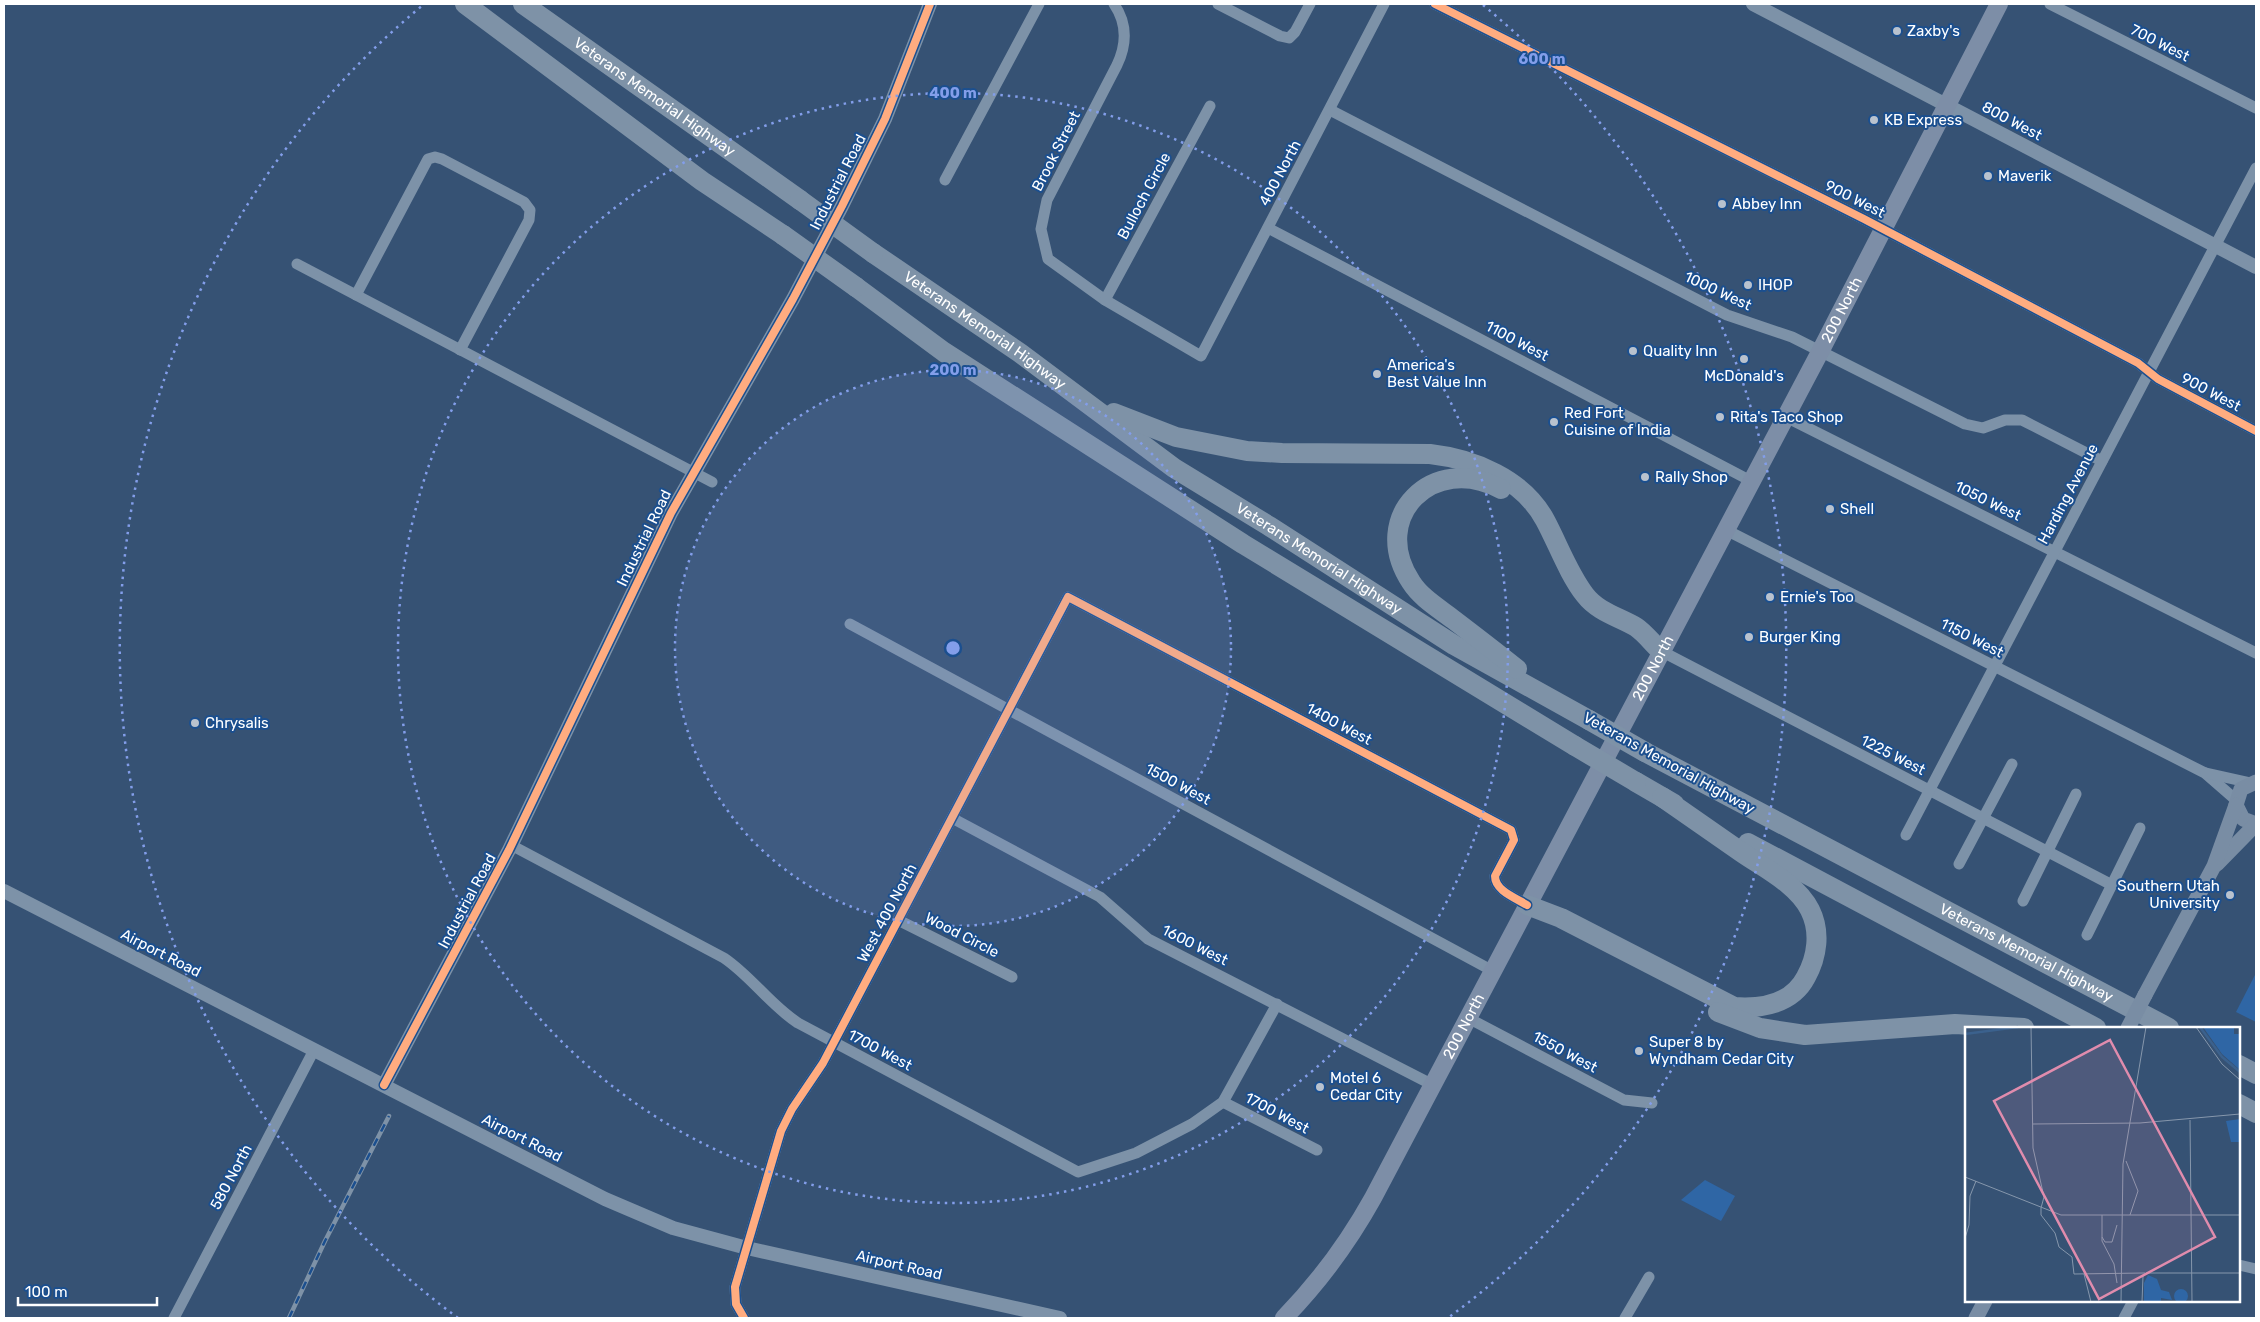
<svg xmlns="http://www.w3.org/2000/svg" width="2260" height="1322" font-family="Rubik,sans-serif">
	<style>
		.green { fill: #2f66a5 }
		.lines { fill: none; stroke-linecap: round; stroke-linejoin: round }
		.minor { stroke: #7d92a8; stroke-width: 11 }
		.tertiary { stroke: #7d92a8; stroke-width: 14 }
		.secondary { stroke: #798da4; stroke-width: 15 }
		.primary { stroke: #7d8ea7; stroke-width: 18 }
		.motorway { stroke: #7e92a7; stroke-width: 20 }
		.rail-casing { stroke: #7e92a7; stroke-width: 4.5 }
		.rail { stroke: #1b4f8f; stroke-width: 2.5; stroke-dasharray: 8; stroke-linecap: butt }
		.secondary-bridge { stroke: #798da4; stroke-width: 15 }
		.motorway-bridge { stroke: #7e92a7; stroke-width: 20 }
		.cycleway-casing { stroke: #1b4f8f; stroke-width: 11 }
		.cycleway { stroke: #ffac80; stroke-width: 8 }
		.ring { fill: none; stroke: #839eea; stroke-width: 2.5; stroke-dasharray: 2.5 5 }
		.poi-dot { fill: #b9c2ce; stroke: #1b4f8f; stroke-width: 2 }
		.labels { text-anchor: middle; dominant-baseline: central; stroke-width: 4; stroke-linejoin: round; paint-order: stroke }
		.poi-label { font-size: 15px; fill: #fff; stroke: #1b4f8f; text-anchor: start }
		.street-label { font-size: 15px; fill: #fff; stroke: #1b4f8f }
		.inset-river { fill: none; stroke: #3b618d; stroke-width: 2.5 }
		.inset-road { fill: none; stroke: #8697ac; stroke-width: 1 }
		.view { fill: #e08cad; fill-opacity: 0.15; stroke: #e08cad; stroke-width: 2.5 }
		.inset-edge { fill: none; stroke: #fff; stroke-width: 2.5 }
		.centre { fill: #839eea; stroke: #1b4f8f; stroke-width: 2.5 }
		.ring-label { font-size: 15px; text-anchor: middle; font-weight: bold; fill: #839eea; stroke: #1b4f8f; stroke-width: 4; stroke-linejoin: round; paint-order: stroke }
	</style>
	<rect width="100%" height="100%" fill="#365274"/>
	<g class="green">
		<path d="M2256 973V1022L2236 1012Z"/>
		<path d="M1705 1180 1735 1196 1721 1221 1681 1200Z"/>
	</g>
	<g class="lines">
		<g class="minor">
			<path d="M1114 4C1127 23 1127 44 1117 65L1047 200 1041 229 1048 259 1105 300 1201 356 1384 4"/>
			<path d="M1218 4 1280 36 1289 38 1295 32 1310 4"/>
			<path d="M1435 4 1864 219 2138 363 2158 379 2256 431"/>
			<path d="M2050 4 2256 108"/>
			<path d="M1330 110 1727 315 1792 337 1965 424 1983 428 2005 420H2022L2102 461"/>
			<path d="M945 180 1039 4"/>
			<path d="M1268 228 1751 481"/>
			<path d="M297 264 712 482"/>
			<path d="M356 295 428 159 435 157 442 159 524 202 530 210 529 220 460 350"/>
			<path d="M1105 300 1210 106"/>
			<path d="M1786 417 2256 653"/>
			<path d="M1726 530 2205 773 2236 800"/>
			<path d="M850 624 1493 971"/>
			<path d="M1661 651 2112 885"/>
			<path d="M2206 773 2251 783"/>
			<path d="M952 818 1100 897 1148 939 1433 1085"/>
			<path d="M1906 835 2256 168"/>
			<path d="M511 845 724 958C752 977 770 1005 798 1023L1078 1172 1136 1153 1192 1124 1223 1102 1277 1004"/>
			<path d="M1959 864 2012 764"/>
			<path d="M2023 901 2076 794"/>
			<path d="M898 920 1012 977"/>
			<path d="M2087 935 2140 828"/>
			<path d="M1468 1018 1624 1100 1652 1103"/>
			<path d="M1223 1102 1317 1150"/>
			<path d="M2239 1265 2256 1269"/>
			<path d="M174 1318 314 1050"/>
			<path d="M744 1318 736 1304 735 1287 781 1131 792 1109 823 1063 1068 597 1511 830 1514 840 1495 876C1495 891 1516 898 1527 905"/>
			<path d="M1625 1318 1649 1277"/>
			<path d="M2124 1318 2133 1301"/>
		</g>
		<g class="tertiary">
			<path d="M1753 4 2256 267"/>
			<path d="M4 891 605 1199 673 1228 747 1248 1060 1318"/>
			<path d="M384 1085 509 850 671 513 793 299 842 206 885 119 930 4"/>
		</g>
		<g class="secondary">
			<path d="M2256 782 2241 789 2236 805 2243 819 2256 824"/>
			<path d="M2217 864 2256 824"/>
			<path d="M2145 995 2214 866 2236 805"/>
			<path d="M1976 1318 1985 1301"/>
		</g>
		<path class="primary" id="s1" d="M1284 1318C1320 1281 1348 1243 1373 1198L1820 352 1999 4"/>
		<g class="motorway">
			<path d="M465 4 702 181 783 235"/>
			<path id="s2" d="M523 4 800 200"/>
			<path id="s3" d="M873 253 1020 353 1174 468 1269 526 1454 645 1589 720"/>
			<path d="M856 287 944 352 1243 544 1575 746"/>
			<path d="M1114 413 1176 437 1247 451 1282 453 1430 454C1474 459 1523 479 1545 520 1558 544 1568 573 1585 595 1598 612 1619 617 1636 627 1645 633 1653 644 1661 651"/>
			<path d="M1501 489C1433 452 1368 517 1411 582 1421 598 1440 609 1454 620 1475 636 1496 652 1517 669"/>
			<path id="s4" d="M1645 752 2169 1028"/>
			<path d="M1636 782 1674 804"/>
			<path d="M1748 843 2096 1028"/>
			<path d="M1527 905 1561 918 1734 1007C1761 1009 1792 1004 1806 977 1817 957 1821 932 1810 910 1797 884 1764 868 1741 852 1715 834 1688 815 1662 797"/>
			<path d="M1718 1012 1760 1028 1805 1035 1955 1024 2024 1028"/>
			<path d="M2239 1065 2256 1074"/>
			<path d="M2239 1104 2256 1113"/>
		</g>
		<g class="rail-casing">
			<path id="rail" d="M289 1318 325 1241 389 1116"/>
		</g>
		<use href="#rail" class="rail"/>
		<path class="secondary-bridge" d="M2128 1028 2145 995"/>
		<g class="motorway-bridge">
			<path d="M800 200 873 253"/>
			<path d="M783 235 856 287"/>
			<path d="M1589 720 1645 752"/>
			<path d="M1575 746 1636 782"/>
		</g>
		<g class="cycleway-casing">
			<g id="cycleway">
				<path d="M1435 4 1864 219 2138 363 2158 379 2256 431"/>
				<path d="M384 1085 509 850 671 513 793 299 842 206 885 119 930 4"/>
				<path d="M744 1318 736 1304 735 1287 781 1131 792 1109 823 1063 1068 597 1511 830 1514 840 1495 876C1495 891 1516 898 1527 905"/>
			</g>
		</g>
		<use href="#cycleway" class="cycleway"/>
	</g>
	<circle cx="953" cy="648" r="278" fill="#839eea" fill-opacity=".12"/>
	<g class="ring">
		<circle cx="953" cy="648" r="278"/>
		<circle cx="953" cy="648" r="555"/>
		<path d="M458 1318A833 833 0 0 1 423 5M1483 5A833 833 0 0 1 1448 1318"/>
	</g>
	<g class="poi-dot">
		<circle cx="1897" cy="31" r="5"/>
		<circle cx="1874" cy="120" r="5"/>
		<circle cx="1988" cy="176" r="5"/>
		<circle cx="1722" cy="204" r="5"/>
		<circle cx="1748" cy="285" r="5"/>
		<circle cx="1633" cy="351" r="5"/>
		<circle cx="1744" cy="359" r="5"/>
		<circle cx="1377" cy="374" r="5"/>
		<circle cx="1720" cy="417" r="5"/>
		<circle cx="1554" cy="422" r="5"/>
		<circle cx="1645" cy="477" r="5"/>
		<circle cx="1830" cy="509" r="5"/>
		<circle cx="1770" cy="597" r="5"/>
		<circle cx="1749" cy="637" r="5"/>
		<circle cx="195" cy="723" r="5"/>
		<circle cx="2230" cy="895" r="5"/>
		<circle cx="1639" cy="1051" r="5"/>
		<circle cx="1320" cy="1087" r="5"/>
	</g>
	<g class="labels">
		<g class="poi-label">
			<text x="1907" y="31">Zaxby's</text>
			<text x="1884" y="120">KB Express</text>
			<text x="1998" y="176">Maverik</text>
			<text x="1732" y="204">Abbey Inn</text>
			<text x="1758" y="285">IHOP</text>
			<text x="1643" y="351">Quality Inn</text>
			<text x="1387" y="365">America's<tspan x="1387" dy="17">Best Value Inn</tspan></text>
			<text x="1744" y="376" text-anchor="middle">McDonald's</text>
			<text x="1564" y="413">Red Fort<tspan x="1564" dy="17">Cuisine of India</tspan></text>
			<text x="1730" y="417">Rita's Taco Shop</text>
			<text x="1655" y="477">Rally Shop</text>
			<text x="1840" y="509">Shell</text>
			<text x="1780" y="597">Ernie's Too</text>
			<text x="1759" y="637">Burger King</text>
			<text x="205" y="723">Chrysalis</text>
			<text x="2220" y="886" text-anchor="end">Southern Utah<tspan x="2220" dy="17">University</tspan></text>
			<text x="1649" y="1042">Super 8 by<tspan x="1649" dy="17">Wyndham Cedar City</tspan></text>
			<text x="1330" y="1078">Motel 6<tspan x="1330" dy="17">Cedar City</tspan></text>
		</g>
		<g class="street-label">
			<text transform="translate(2160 43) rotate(27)">700 West</text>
			<text stroke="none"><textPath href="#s2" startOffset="161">Veterans Memorial Highway</textPath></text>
			<text transform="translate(2012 121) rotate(28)">800 West</text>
			<text transform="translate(1056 151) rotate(-63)">Brook Street</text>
			<text transform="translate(1280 173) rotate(-62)">400 North</text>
			<text transform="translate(838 182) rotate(-63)">Industrial Road</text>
			<text transform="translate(1144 196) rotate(-62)">Bulloch Circle</text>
			<text transform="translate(1855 199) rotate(27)">900 West</text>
			<text transform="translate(1718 291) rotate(25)">1000 West</text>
			<text stroke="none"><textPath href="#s1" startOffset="1154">200 North</textPath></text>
			<text stroke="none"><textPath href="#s3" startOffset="136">Veterans Memorial Highway</textPath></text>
			<text transform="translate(1517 341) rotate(28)">1100 West</text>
			<text transform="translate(2211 392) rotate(28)">900 West</text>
			<text transform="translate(2068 494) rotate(-62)">Harding Avenue</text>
			<text transform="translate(1988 501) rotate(26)">1050 West</text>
			<text transform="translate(644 538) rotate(-64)">Industrial Road</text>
			<text stroke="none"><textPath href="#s3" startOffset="541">Veterans Memorial Highway</textPath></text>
			<text transform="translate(1972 638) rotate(27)">1150 West</text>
			<text stroke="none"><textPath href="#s1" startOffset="749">200 North</textPath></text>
			<text transform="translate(1339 724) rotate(28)">1400 West</text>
			<text transform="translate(1893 755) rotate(27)">1225 West</text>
			<text transform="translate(1669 763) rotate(29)">Veterans Memorial Highway</text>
			<text transform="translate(1178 784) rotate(28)">1500 West</text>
			<text transform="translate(467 901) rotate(-62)">Industrial Road</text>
			<text transform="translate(887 913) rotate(-62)">West 400 North</text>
			<text transform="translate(962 935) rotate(27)">Wood Circle</text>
			<text transform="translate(1195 945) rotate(27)">1600 West</text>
			<text transform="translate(161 953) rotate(27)">Airport Road</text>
			<text stroke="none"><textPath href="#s4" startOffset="431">Veterans Memorial Highway</textPath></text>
			<text stroke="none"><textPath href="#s1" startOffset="344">200 North</textPath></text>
			<text transform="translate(880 1050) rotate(28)">1700 West</text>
			<text transform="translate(1565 1052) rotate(28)">1550 West</text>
			<text transform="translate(1277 1113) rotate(28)">1700 West</text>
			<text transform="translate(522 1138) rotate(27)">Airport Road</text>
			<text transform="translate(231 1177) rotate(-62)">580 North</text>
			<text transform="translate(899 1265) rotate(13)">Airport Road</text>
		</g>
	</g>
	<g transform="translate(1965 1027)">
		<rect width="275" height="275" fill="#365274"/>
		<path d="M238 0H269V7H275V43L257 27ZM275 92V115H266L261 94ZM183 248 192 252 196 263 204 265 207 273 196 271V275H179V256ZM209 269a7 7 0 1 1 14 0a7 7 0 1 1-14 0Z" fill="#2f66a5"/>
		<path class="inset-river" d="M235 0 257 30 275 45M0 7 53 0"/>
		<path class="inset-road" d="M66 0 68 121 79 170 76 181M231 0 257 37 275 53M225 93 227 275M68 97 175 96 275 87M161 134 173 164 165 188M0 150 96 188H275M76 181V188L90 206 94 220 107 230 109 247 178 246M137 188V214L149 237 152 256M137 210 140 215H147L152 198M0 211 4 198 5 169 11 154M179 245V249L181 246H275M119 247 126 275M156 275 158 137 181 0M177 275 178 249"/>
		<path class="view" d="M145 13 250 210 134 272 29 74Z"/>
		<rect width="275" height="275" class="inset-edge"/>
	</g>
	<circle cx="953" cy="648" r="8" class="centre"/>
	<g class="ring-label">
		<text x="1542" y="64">600 m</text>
		<text x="953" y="98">400 m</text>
		<text x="953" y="375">200 m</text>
	</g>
	<rect width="2260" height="1322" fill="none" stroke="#ffffff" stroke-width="10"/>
	<path d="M18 1297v8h139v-8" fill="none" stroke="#ffffff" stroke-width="2.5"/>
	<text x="25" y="1297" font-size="15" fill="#ffffff" stroke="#1b4f8f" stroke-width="4" paint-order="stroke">100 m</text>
</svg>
